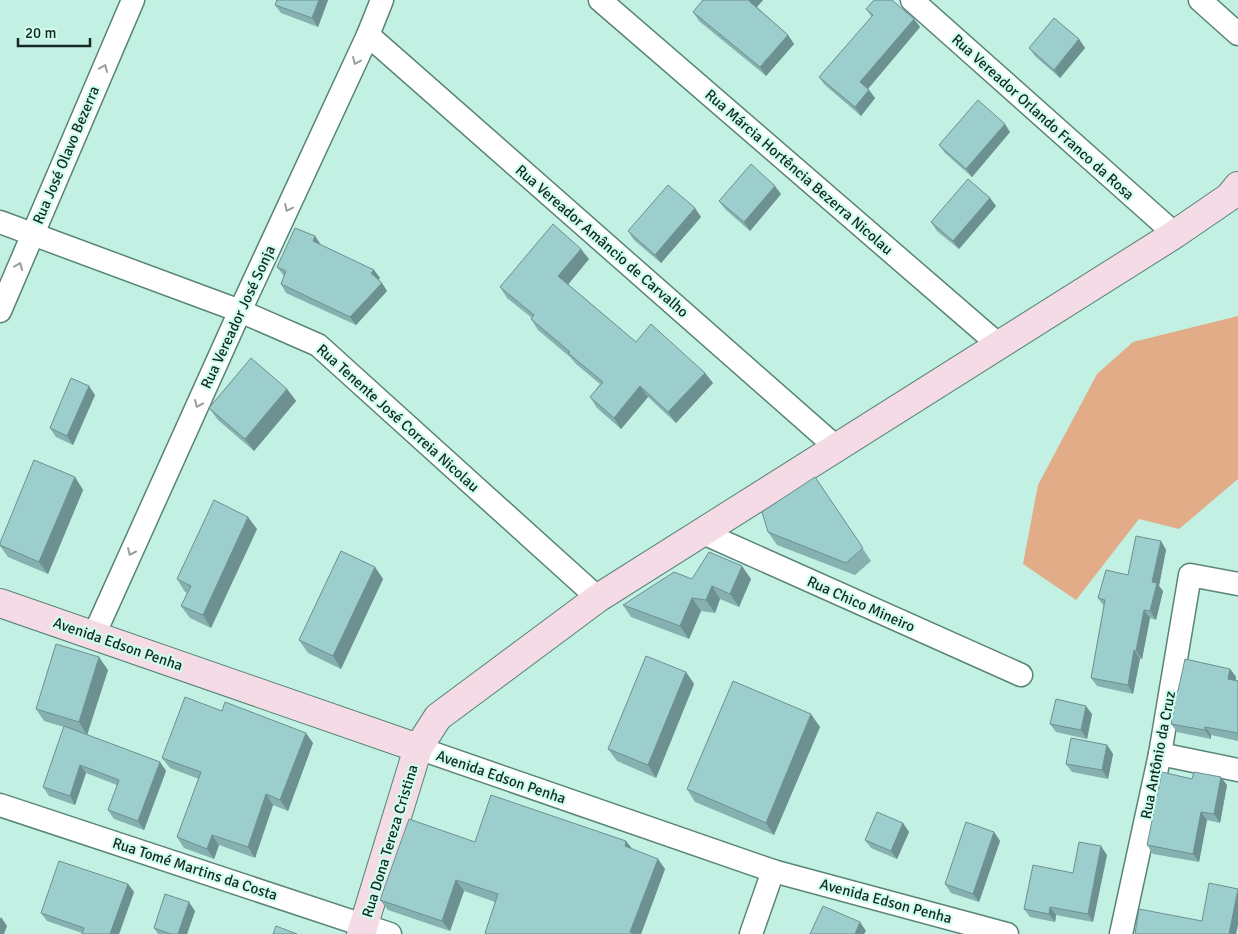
<svg xmlns="http://www.w3.org/2000/svg" width="1238" height="934" font-family="Signika,sans-serif">
	<style>
		.green { fill: #e2ac88 }
		.lines { fill: none; stroke-linecap: round; stroke-linejoin: round }
		.street-casing { stroke: #598478; stroke-width: 25 }
		.secondary-casing { stroke: #598478; stroke-width: 30 }
		.street { stroke: #fff; stroke-width: 22 }
		.secondary { stroke: #f4dbe5; stroke-width: 28 }
		.wall { fill: #86b1b0 }
		.shaded-wall { fill: #6d9090 }
		.building { fill: #9ccecd; stroke: #6d9090 }
		.oneway { stroke: #979f9c }
		.labels { text-anchor: middle; dominant-baseline: central; stroke-width: 4.5; stroke-linejoin: round; paint-order: stroke }
		.street-label { font-size: 15px; fill: #172924; stroke: #cffeef }
	</style>
	<rect width="100%" height="100%" fill="#c2f0e2"/>
	<path class="green" d="M1238 316V479L1179 529 1139 519 1076 600 1023 564 1038 485 1097 374 1133 342Z"/>
	<g class="lines">
		<g class="street-casing">
			<g id="street">
				<path d="M600 0 999 345"/>
				<path d="M912 0 1175 234"/>
				<path d="M1200 0 1238 34"/>
				<path d="M368 35 836 447"/>
				<path d="M0 222 240 311 318 345 598 598"/>
				<path d="M0 311 133 0"/>
				<path d="M701 532 1021 675"/>
				<path d="M94 635 240 311 368 35 382 0"/>
				<path d="M418 748 773 871 1007 934"/>
				<path d="M1160 754 1238 770"/>
				<path d="M0 805 390 934"/>
				<path d="M751 934 773 871"/>
				<path d="M1121 934 1160 754 1190 575 1238 584"/>
			</g>
		</g>
		<g class="secondary-casing">
			<g id="secondary">
				<path d="M0 603 418 748"/>
				<path d="M361 934 418 748 438 717 598 598 1175 234 1229 197 1238 186"/>
			</g>
		</g>
		<use href="#street" class="street"/>
		<use href="#secondary" class="secondary"/>
	</g>
	<g class="wall">
		<path d="M277 0H328L318 27 281 13 275 5Z"/>
		<path d="M703 0H763L757 7 788 35 794 44 766 76 699 21 693 12Z"/>
		<path d="M866 9 914 19 920 27 868 89 875 98 861 116 825 85 819 77 872 17Z"/>
		<path d="M1079 39 1085 48 1060 78 1035 56 1029 48Z"/>
		<path d="M1010 132 972 177 945 153 939 145Z"/>
		<path d="M781 194 750 231 725 209 719 201Z"/>
		<path d="M990 198 996 206 959 249 937 231 931 222Z"/>
		<path d="M701 217 661 263 634 240 628 231Z"/>
		<path d="M315 236 321 245 374 270 380 278 378 280 387 291 356 325 286 293 281 284 284 276 277 267Z"/>
		<path d="M589 259 568 284 636 342 705 373 713 383 676 423 648 397 621 429 597 408 590 397 600 384 576 364 570 357 538 330 531 319 532 318 507 298 500 287Z"/>
		<path d="M287 389 296 401 254 451 218 420 209 408Z"/>
		<path d="M95 395 73 445 56 437 50 428Z"/>
		<path d="M75 477 83 490 48 574 8 557 0 546V543Z"/>
		<path d="M815 477 871 561 855 575 777 545 768 532Z"/>
		<path d="M257 529 211 628 190 618 181 606 187 593 185 592 177 579Z"/>
		<path d="M1161 541 1166 550 1159 586 1163 591 1156 620 1150 618 1142 659H1140L1133 694 1097 686 1091 678 1104 606 1098 598 1128 575Z"/>
		<path d="M375 567 383 579 341 669 308 653 299 640Z"/>
		<path d="M692 579H751L739 607 720 599 715 613 701 611 689 639 631 617 623 605Z"/>
		<path d="M1230 669 1236 677V681H1238V741L1211 735V739L1177 732 1171 724 1178 691Z"/>
		<path d="M108 670 87 735 160 762 166 771 144 830 114 819 108 810 117 785 86 773 75 805 49 796 43 787 64 727 44 721 36 709Z"/>
		<path d="M686 672 694 684 656 778 617 761 608 749Z"/>
		<path d="M222 711 313 743 288 811 273 805 255 858 219 845 214 859 184 848 177 837 199 779 170 768 162 758Z"/>
		<path d="M1092 714 1087 739 1056 732 1050 724Z"/>
		<path d="M820 727 774 835 695 802 687 789Z"/>
		<path d="M1107 745 1113 754 1108 779 1072 772 1066 764Z"/>
		<path d="M1192 779 1227 785 1220 823 1207 820 1199 862 1153 854 1147 845Z"/>
		<path d="M903 823 909 832 897 859 871 848 865 840Z"/>
		<path d="M994 832 1000 841 979 902 951 893 945 884Z"/>
		<path d="M626 841 632 849 665 869 641 934H485V933L495 902 464 891 450 931 388 910 380 900 475 842Z"/>
		<path d="M1107 855 1093 922 1056 915 1055 922 1030 917 1024 909 1073 873Z"/>
		<path d="M128 884 134 892 119 934H82V933L47 921 41 913Z"/>
		<path d="M195 911 187 934H158L154 928Z"/>
	</g>
	<g class="shaded-wall">
		<path d="M319 0H328L318 27 312 18Z"/>
		<path d="M750 0H763L755 9 749 1Z"/>
		<path d="M914 19 920 27 866 91 860 82Z"/>
		<path d="M788 35 794 44 766 76 760 67Z"/>
		<path d="M1079 39 1085 48 1060 78 1054 70Z"/>
		<path d="M869 90 875 98 861 116 855 107Z"/>
		<path d="M1005 124 1010 132 972 177 966 169Z"/>
		<path d="M775 186 781 194 750 231 744 222Z"/>
		<path d="M990 198 996 206 959 249 953 241Z"/>
		<path d="M695 208 701 217 661 263 655 255Z"/>
		<path d="M315 236 321 245 319 250 313 241Z"/>
		<path d="M581 249 589 259 566 287 558 276Z"/>
		<path d="M374 270 380 278 377 281 371 273Z"/>
		<path d="M382 283 387 291 356 325 350 317Z"/>
		<path d="M705 373 713 383 676 423 668 412Z"/>
		<path d="M89 386 95 395 73 445 67 436Z"/>
		<path d="M640 386 648 397 621 429 614 418Z"/>
		<path d="M287 389 296 401 254 451 245 439Z"/>
		<path d="M75 477 83 490 48 574 39 562Z"/>
		<path d="M248 517 257 529 211 628 203 615Z"/>
		<path d="M1161 541 1166 550 1159 586 1163 591 1156 620 1150 611 1152 582Z"/>
		<path d="M742 566 751 579 739 607 730 594Z"/>
		<path d="M375 567 383 579 341 669 333 656Z"/>
		<path d="M712 586 720 599 715 613 706 600Z"/>
		<path d="M692 598 701 611 689 639 680 626Z"/>
		<path d="M1144 610 1150 618 1142 659 1136 651Z"/>
		<path d="M1134 650 1140 659 1133 694 1128 685Z"/>
		<path d="M99 657 108 670 87 735 79 722Z"/>
		<path d="M1230 669 1236 677 1234 688 1228 679Z"/>
		<path d="M686 672 694 684 656 778 648 765Z"/>
		<path d="M1086 706 1092 714 1087 739 1081 730Z"/>
		<path d="M811 714 820 727 774 835 766 823Z"/>
		<path d="M1205 727 1211 735V739L1205 730Z"/>
		<path d="M306 733 313 743 288 811 280 800Z"/>
		<path d="M1107 745 1113 754 1108 779 1102 770Z"/>
		<path d="M160 762 166 771 144 830 138 821Z"/>
		<path d="M80 765 86 773 75 805 70 796Z"/>
		<path d="M1221 777 1227 785 1220 823 1214 814Z"/>
		<path d="M266 794 273 805 255 858 248 847Z"/>
		<path d="M1201 812 1207 820 1199 862 1193 854Z"/>
		<path d="M903 823 909 832 897 859 891 851Z"/>
		<path d="M994 832 1000 841 979 902 973 894Z"/>
		<path d="M212 835 219 845 214 859 207 849Z"/>
		<path d="M626 841 634 851 625 846Z"/>
		<path d="M1101 846 1107 855 1093 922 1088 914Z"/>
		<path d="M658 859 665 869 641 934H632L630 932Z"/>
		<path d="M456 880 464 891 450 931 442 921Z"/>
		<path d="M128 884 134 892 119 934H110Z"/>
		<path d="M1238 889V925L1236 934H1229Z"/>
		<path d="M189 902 195 911 187 934H178Z"/>
		<path d="M1050 907 1056 915 1055 922 1049 914Z"/>
		<path d="M1 917 7 926 4 934H0V919Z"/>
		<path d="M860 922 866 931 864 934H855Z"/>
	</g>
	<g class="building">
		<path d="M277 0H319L312 18 275 5Z"/>
		<path d="M703 0H750L749 1 788 35 760 67 693 12Z"/>
		<path d="M874 0H892L914 19 860 82 869 90 855 107 819 77 873 15 866 9Z"/>
		<path d="M1054 18 1079 39 1054 70 1029 48Z"/>
		<path d="M978 100 1005 124 966 169 939 145Z"/>
		<path d="M751 164 775 186 744 222 719 201Z"/>
		<path d="M968 179 990 198 953 241 931 222Z"/>
		<path d="M668 185 695 208 655 255 628 231Z"/>
		<path d="M553 224 581 249 558 276 636 342 651 324 705 373 668 412 640 386 614 418 590 397 603 382 568 353 570 352 531 319 534 315 500 287Z"/>
		<path d="M295 228 315 236 313 241 374 270 371 273 382 283 350 317 281 284 286 271 277 267Z"/>
		<path d="M251 358 287 389 245 439 209 408Z"/>
		<path d="M71 378 89 386 67 436 50 428Z"/>
		<path d="M34 460 75 477 39 562 0 545V543Z"/>
		<path d="M815 477 863 548 846 563 768 532 762 512Z"/>
		<path d="M214 500 248 517 203 615 181 606 191 586 177 579Z"/>
		<path d="M1136 536 1161 541 1152 582 1157 583 1150 611 1144 610 1136 651 1134 650 1128 685 1091 678 1105 600 1098 598 1106 570 1128 575Z"/>
		<path d="M341 551 375 567 333 656 299 640Z"/>
		<path d="M709 552 742 566 730 594 712 586 706 600 692 598 680 626 623 605 674 572 692 579Z"/>
		<path d="M56 644 99 657 79 722 36 709Z"/>
		<path d="M646 656 686 672 648 765 608 749Z"/>
		<path d="M1185 659 1230 669 1228 679 1238 681V733L1205 727V730L1171 724 1177 691H1178Z"/>
		<path d="M733 681 811 714 766 823 687 789Z"/>
		<path d="M185 697 222 711 225 702 306 733 280 800 266 794 248 847 212 835 207 849 177 837 201 772 162 758Z"/>
		<path d="M1056 699 1086 706 1081 730 1050 724Z"/>
		<path d="M64 726 160 762 138 821 108 810 119 780 80 765 70 796 43 787Z"/>
		<path d="M1071 738 1107 745 1102 770 1066 764Z"/>
		<path d="M1162 772 1192 779 1194 772 1221 777 1214 814 1201 812 1193 854 1147 845Z"/>
		<path d="M491 795 626 841 625 846 658 859 630 932 635 934H487L485 933 498 894 456 880 442 921 380 900 409 819 475 842Z"/>
		<path d="M877 812 903 823 891 851 865 840Z"/>
		<path d="M966 822 994 832 973 894 945 884Z"/>
		<path d="M1079 842 1101 846 1088 914 1050 907 1049 914 1024 909 1033 865 1073 873Z"/>
		<path d="M59 861 128 884 110 934H82L84 928 41 913Z"/>
		<path d="M1209 883 1238 889 1229 934H1135L1139 909 1202 921Z"/>
		<path d="M165 894 189 902 178 934H171L154 928Z"/>
		<path d="M823 906 860 922 855 934H810Z"/>
		<path d="M276 926 297 934H273Z"/>
	</g>
	<defs><path id="oneway-chevron" d="M-2-3.5L2.5 0L-2 3.5" fill="none" stroke-width="1.6" stroke-linecap="round" stroke-linejoin="round" transform="scale(1.25)"/></defs>
	<g class="oneway">
		<use href="#oneway-chevron" transform="translate(356 61) rotate(115)"/>
		<use href="#oneway-chevron" transform="translate(104 68) rotate(-67)"/>
		<use href="#oneway-chevron" transform="translate(288 208) rotate(115)"/>
		<use href="#oneway-chevron" transform="translate(19 266) rotate(-67)"/>
		<use href="#oneway-chevron" transform="translate(198 404) rotate(114)"/>
		<use href="#oneway-chevron" transform="translate(131 552) rotate(114)"/>
	</g>
	<g class="labels">
		<g class="street-label">
			<text transform="translate(1043 117) rotate(42)">Rua Vereador Orlando Franco da Rosa</text>
			<text transform="translate(66 155) rotate(-67)">Rua José Olavo Bezerra</text>
			<text transform="translate(799 172) rotate(41)">Rua Márcia Hortência Bezerra Nicolau</text>
			<text transform="translate(602 241) rotate(41)">Rua Vereador Amâncio de Carvalho</text>
			<text transform="translate(238 317) rotate(-65)">Rua Vereador José Sonja</text>
			<text transform="translate(398 418) rotate(42)">Rua Tenente José Correia Nicolau</text>
			<text transform="translate(861 604) rotate(24)">Rua Chico Mineiro</text>
			<text transform="translate(118 644) rotate(19)">Avenida Edson Penha</text>
			<text transform="translate(1158 755) rotate(-79)">Rua Antônio da Cruz</text>
			<text transform="translate(501 777) rotate(19)">Avenida Edson Penha</text>
			<text transform="translate(390 841) rotate(-73)">Rua Dona Tereza Cristina</text>
			<text transform="translate(195 869) rotate(18)">Rua Tomé Martins da Costa</text>
			<text transform="translate(886 901) rotate(15)">Avenida Edson Penha</text>
		</g>
	</g>
	<path d="M18 38v8h72v-8" fill="none" stroke="#172924" stroke-width="2.5"/>
	<text x="25" y="38" font-size="15" fill="#172924" stroke="#cffeef" stroke-width="4" paint-order="stroke">20 m</text>
</svg>
